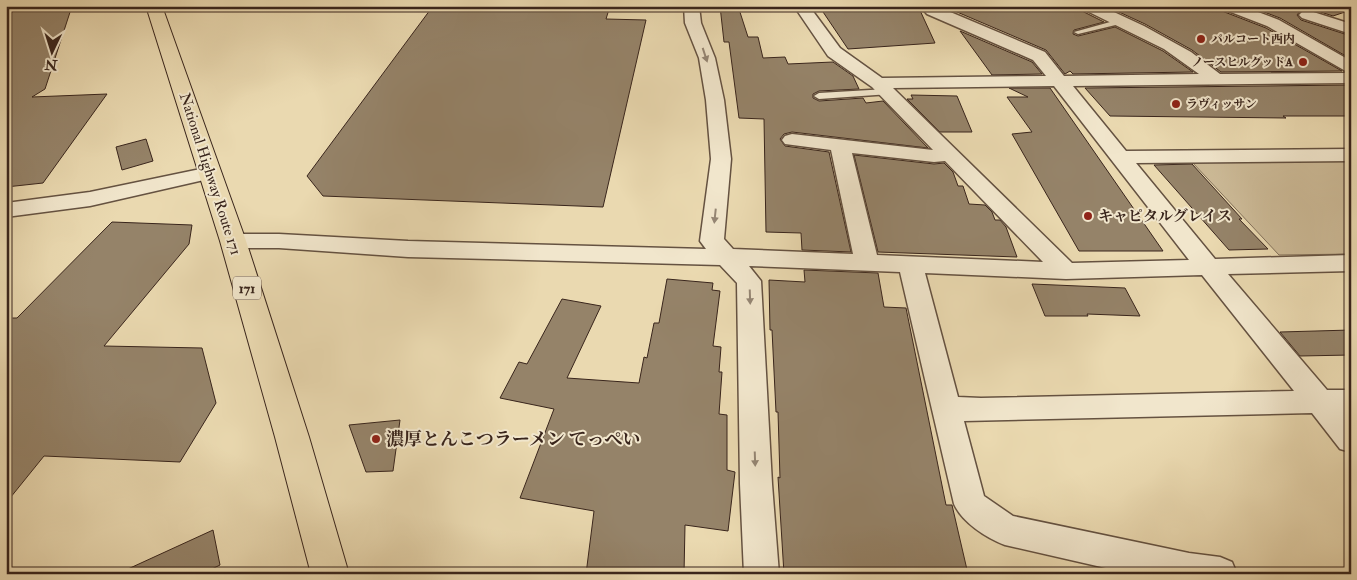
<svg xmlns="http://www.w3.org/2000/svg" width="1357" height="580" font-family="'IM FELL Double Pica','Noto Serif JP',serif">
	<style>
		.green { fill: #ccba97; stroke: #82705a }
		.building { fill: #958369; stroke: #39251c }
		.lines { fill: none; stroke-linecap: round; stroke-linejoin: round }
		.lane-casing { stroke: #655241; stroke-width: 3 }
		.street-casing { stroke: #655241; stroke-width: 3 }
		.highway-casing { stroke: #39251c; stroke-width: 2 }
		.lane { fill: #f1e6cc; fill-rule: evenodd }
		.street { fill: #f1e6cc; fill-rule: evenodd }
		.highway { fill: #ead9b0; fill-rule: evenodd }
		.oneway { fill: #958674 }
		.poi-dot { fill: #8f2418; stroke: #f1e6cc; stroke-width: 2 }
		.labels { text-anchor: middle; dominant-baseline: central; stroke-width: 4; stroke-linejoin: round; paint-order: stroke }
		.far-poi-label { font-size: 12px; font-weight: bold; fill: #39251c; stroke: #f1e6cc; text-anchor: start }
		.shield { fill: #f1e6cc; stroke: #705f51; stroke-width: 1 }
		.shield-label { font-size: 14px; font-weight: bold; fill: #39251c }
		.street-label { font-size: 15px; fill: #39251c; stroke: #f1e6cc }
		.poi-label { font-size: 15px; font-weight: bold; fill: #39251c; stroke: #f1e6cc; text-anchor: start }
		.near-poi-label { font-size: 18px; font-weight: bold; fill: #39251c; stroke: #f1e6cc; text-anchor: start }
	</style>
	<rect width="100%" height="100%" fill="#ead9b0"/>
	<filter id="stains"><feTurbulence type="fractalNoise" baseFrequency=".004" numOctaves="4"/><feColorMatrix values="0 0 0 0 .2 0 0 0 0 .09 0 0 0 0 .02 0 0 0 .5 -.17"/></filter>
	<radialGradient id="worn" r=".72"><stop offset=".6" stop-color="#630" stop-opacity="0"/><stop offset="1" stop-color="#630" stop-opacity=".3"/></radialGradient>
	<path class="green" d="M1351 160V254L1279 255 1192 162Z"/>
	<g class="building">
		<path d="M6 6H72L45 89 32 97 107 94 43 183 6 187Z"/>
		<path d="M433 6H610L606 19 646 20 603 207 323 196 307 176Z"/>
		<path d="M720 6H738L748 37H758L763 58 785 57 788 64 833 62 853 76 859 89 819 91 813 94V98L819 101 863 98 866 103 883 101 928 148 792 132 784 134 780 139 785 146 829 152 851 252 802 250 801 233 766 232 764 119 739 118 729 42H724Z"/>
		<path d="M819 6H918L935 43 848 49Z"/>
		<path d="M943 6H1079L1082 11 1104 22 1074 30 1073 34 1078 36 1115 27 1163 51 1193 72 1073 74 1070 71 1065 74 1046 50Z"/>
		<path d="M1106 6H1219L1222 11 1266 28 1342 71 1221 72 1192 50 1145 24Z"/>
		<path d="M1248 6H1351V10L1333 16 1308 8 1301 10 1297 15 1301 20 1351 36V59L1280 18Z"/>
		<path d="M960 31 1032 62 1042 74 992 75Z"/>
		<path d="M1351 85V116H1283L1286 118 1110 116 1085 88Z"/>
		<path d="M1009 88H1050L1163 251H1079L1012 134 1032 132 1007 97H1028Z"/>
		<path d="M911 95 957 96 972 132H940L907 99H913Z"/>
		<path d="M146 139 153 161 122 170 116 147Z"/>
		<path d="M854 155 934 164 944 163 953 172 958 186H963L969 204 985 205 992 212 995 220H1000L1006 227 1017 257 878 252Z"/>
		<path d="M1192 164 1242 219H1239L1268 249 1229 250 1154 165Z"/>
		<path d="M112 222 192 225 189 244 104 346 202 348 216 403 180 462 44 456 6 503V318H17Z"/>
		<path d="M804 270 878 273 884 307 906 308 946 505H952L968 574H784L778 477 780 478 778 412H776L772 330H770L769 280 805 282Z"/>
		<path d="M667 279 713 283 712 290 720 291 713 346 721 347 719 372H722L719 414 727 415V470L735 472 728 531 685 525 684 574H586L594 511 520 498 554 409 500 398 519 362 527 364 562 299 601 306 567 378 639 383 644 357 647 358 654 323H659Z"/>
		<path d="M1032 284 1125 288 1140 316 1087 314 1088 316H1045Z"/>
		<path d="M1351 330V355L1300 356 1280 332Z"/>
		<path d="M400 420 393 471 366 472 349 425Z"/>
		<path d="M213 530 220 565 202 574H117Z"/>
	</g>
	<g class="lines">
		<g class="lane-casing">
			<g id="lane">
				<path d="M1121 19H1124V23L1078 34 1074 32Z"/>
				<path d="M887 89 890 90V94L819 99 814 96 819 93Z"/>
			</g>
		</g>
		<g class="street-casing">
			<g id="street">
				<path d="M684 6H699L701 23 715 58 724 100 731 159 724 239 733 249 853 254 831 150 785 144 782 140 785 136 792 134 933 150 872 87 828 56 794 6H809L840 48 882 78 1046 76 1033 60 927 14 920 6H936L1045 52 1064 76 1199 74 1164 49 1083 9 1081 6H1101L1144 26 1191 52 1220 74 1349 73 1267 26 1223 9 1221 6H1242L1279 20 1351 61V83L1073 86 1126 151 1351 149V161L1136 163 1215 259 1351 255V271L1228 274 1327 390H1351V412H1346L1351 418V452L1340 449 1312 413 964 421 984 496 1013 516 1189 553 1220 557 1232 562 1237 574H1132L1005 545C986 538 962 522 954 504L900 272 749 266 761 281 772 484 779 574H744L740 484 737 283 720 265 408 257 279 248H233L225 246 221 241 225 236 233 234H279L408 241 706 249 700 241 711 159 706 100 699 58 685 23ZM1054 86 1189 260 1072 263 893 88ZM852 153 934 162 945 161 1043 262 877 255ZM925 273 1066 279 1202 275 1294 391 981 398 958 397Z"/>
				<path d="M1307 10 1351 24V34L1302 18 1299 15 1302 12Z"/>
				<path d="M210 167 217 169 220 173 217 177 90 206 6 217V203L90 192Z"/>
			</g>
		</g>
		<g class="highway-casing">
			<path id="highway" d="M146 6H162L246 241 309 437 349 574H311L275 437 220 241Z"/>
		</g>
		<use href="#lane" class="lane"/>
		<use href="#street" class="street"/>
		<use href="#highway" class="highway"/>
	</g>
	<defs><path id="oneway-solid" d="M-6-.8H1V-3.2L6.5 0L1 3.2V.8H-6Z" transform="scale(1.25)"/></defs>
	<g class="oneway">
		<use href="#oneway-solid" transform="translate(705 55) rotate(72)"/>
		<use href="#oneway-solid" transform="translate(715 216) rotate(96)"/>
		<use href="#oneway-solid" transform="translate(750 297) rotate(88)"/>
		<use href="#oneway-solid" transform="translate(755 459) rotate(88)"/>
	</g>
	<g class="poi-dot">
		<circle cx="1201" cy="39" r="5"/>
		<circle cx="1303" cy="62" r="5"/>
		<circle cx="1176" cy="104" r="5"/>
		<circle cx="1088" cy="216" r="5"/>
		<circle cx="376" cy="439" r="5"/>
	</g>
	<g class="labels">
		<g class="far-poi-label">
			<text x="1211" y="39">パルコート西内</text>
			<text x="1293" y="62" text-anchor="end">ノースヒルグッドA</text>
			<text x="1186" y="104">ラヴィッサン</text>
		</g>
		<rect class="shield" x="233" y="276.5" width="28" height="23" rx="4"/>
		<g class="shield-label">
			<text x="247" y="288">171</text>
		</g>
		<g class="street-label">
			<text transform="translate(210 174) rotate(72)">National Highway Route 171</text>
		</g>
		<g class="poi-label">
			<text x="1098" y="216">キャピタルグレイス</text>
		</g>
		<g class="near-poi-label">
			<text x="386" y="439">濃厚とんこつラーメン てっぺい</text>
		</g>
	</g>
	<rect width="1357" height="580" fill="none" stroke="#ead9b0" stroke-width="25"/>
	<rect x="8" y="8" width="1342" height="565" fill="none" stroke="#39251c" stroke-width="2.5"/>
	<rect x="12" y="12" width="1332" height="555" fill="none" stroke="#39251c"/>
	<g transform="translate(52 52) rotate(184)" stroke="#f1e6cc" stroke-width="4" paint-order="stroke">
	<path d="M0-4L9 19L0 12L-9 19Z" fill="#39251c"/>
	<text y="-8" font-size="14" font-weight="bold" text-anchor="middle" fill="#39251c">N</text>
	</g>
	<rect width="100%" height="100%" filter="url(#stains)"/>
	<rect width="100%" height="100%" fill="url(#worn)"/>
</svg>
